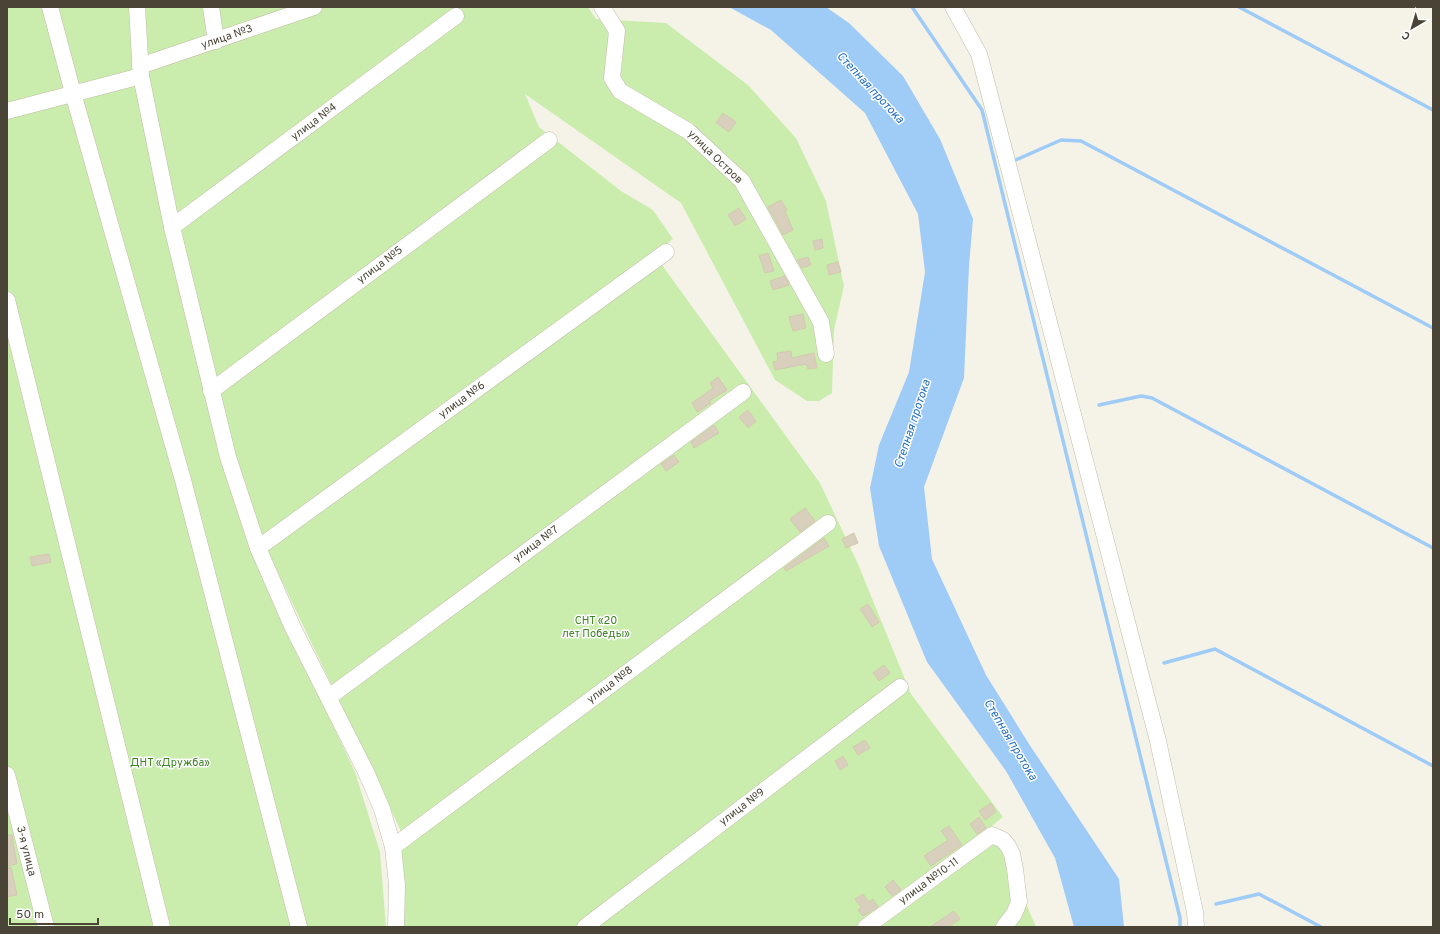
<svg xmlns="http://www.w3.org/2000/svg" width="1440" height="934" font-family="Overpass,sans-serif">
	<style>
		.green { fill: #caedad }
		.water { fill: #9fcbf7 }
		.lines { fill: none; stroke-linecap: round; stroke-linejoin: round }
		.stream { stroke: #9fcbf7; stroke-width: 3.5 }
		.building { fill: #d8d0bc; stroke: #d4c9af }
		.minor-casing { stroke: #c2bca9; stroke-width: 17 }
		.minor { stroke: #fff; stroke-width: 16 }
		.labels { text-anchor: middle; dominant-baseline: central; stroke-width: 3; stroke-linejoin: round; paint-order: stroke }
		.street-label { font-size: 11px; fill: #4a4436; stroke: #fff }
		.park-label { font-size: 11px; fill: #3d8223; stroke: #fff }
		.water-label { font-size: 12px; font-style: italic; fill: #246fc1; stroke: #fff }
	</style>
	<rect width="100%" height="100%" fill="#f5f3e8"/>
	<g class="green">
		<path d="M7 7H136L137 90 268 589 355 772 380 852 386 927H7Z"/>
		<path d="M141 7H588L596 19 666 23 748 85 796 138 826 201 844 286 834 330 832 393 819 401H807L775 380 681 203 525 94 539 127 621 191 653 210 673 239 654 254 820 483 858 564 911 694 1003 817 988 829 999 841 1036 927H400L402 884 400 829 251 516 225 424 147 91Z"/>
	</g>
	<path class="water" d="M729 7H826L849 23 903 76 940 139 973 219 969 266 964 378 924 487 932 559 986 675 1029 744 1119 879 1124 927H1074L1055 858 1006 771 927 662 879 546 870 488 879 445 909 372 925 272 918 214 865 113 771 30Z"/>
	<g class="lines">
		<g class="stream">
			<path d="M912 7 982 110 1180 918V927"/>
			<path d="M1239 7 1433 110"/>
			<path d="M1011 162 1061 140 1081 141 1433 328"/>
			<path d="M1099 405 1141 396 1152 398 1433 548"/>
			<path d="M1164 663 1215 649 1433 766"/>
			<path d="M1216 904 1259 894 1321 927"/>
		</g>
	</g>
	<g class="building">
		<path d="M723 113 736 122 729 132 716 123Z"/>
		<path d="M781 200 787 210 785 211 793 230 783 235 768 207Z"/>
		<path d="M739 208 746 219 735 226 728 215Z"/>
		<path d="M822 239 823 248 815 250 813 241Z"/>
		<path d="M768 253 774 271 765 273 759 256Z"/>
		<path d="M808 257 811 265 802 268 797 260Z"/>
		<path d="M838 262 841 272 829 275 827 265Z"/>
		<path d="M785 276 789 285 773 290 770 281Z"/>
		<path d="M803 314 806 328 793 331 789 317Z"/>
		<path d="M791 351 792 358 814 353 817 368 808 369 806 364 775 370 773 362 778 361 777 353Z"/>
		<path d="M718 377 727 390 709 401 711 403 697 412 692 403 713 388 710 383Z"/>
		<path d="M748 410 756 421 748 428 739 417Z"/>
		<path d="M714 425 719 433 694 448 691 442Z"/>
		<path d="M674 455 679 462 666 471 661 464Z"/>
		<path d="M805 508 815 521 800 532 790 519Z"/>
		<path d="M854 533 858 543 846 548 842 539Z"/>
		<path d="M824 538 829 546 786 571 784 568Z"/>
		<path d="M49 554 51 562 32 566 30 557Z"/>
		<path d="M868 604 879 622 872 627 860 609Z"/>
		<path d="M884 665 890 673 879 681 873 673Z"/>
		<path d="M865 740 870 748 858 755 853 747Z"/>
		<path d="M843 756 848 765 840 770 835 761Z"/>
		<path d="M991 803 996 812 985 820 979 811Z"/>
		<path d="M979 817 986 828 977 834 970 824Z"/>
		<path d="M949 826 962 845 931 866 924 856 948 840 941 831Z"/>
		<path d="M7 835H12L17 864 7 866Z"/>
		<path d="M11 867 17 895 7 897V868Z"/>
		<path d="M893 880 901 890 892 896 885 887Z"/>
		<path d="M863 894 869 902 873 899 878 907 863 916 858 910 861 907 855 899Z"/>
		<path d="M954 911 960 919 948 927H930Z"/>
	</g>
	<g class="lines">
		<g class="minor-casing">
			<g id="minor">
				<path d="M50 7 73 93 183 480 299 927"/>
				<path d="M137 7 141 76 172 227 228 457 258 548 293 628 366 772 382 809 393 847 397 885 396 927"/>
				<path d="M211 7 216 41"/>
				<path d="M602 7 617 31 612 78 620 91 688 131 742 181 821 322 826 354"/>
				<path d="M953 7 979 54 1000 134 1158 741 1195 912 1196 927"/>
				<path d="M140 66 314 7"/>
				<path d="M7 111 141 76"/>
				<path d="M172 227 456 16"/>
				<path d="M7 300 162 927"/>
				<path d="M211 391 549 140"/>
				<path d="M258 548 666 252"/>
				<path d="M329 697 743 392"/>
				<path d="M7 775 46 927"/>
				<path d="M393 847 828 523"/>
				<path d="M585 927 900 687"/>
				<path d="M866 927 992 835 1003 840 1008 846 1012 854 1015 869 1019 902 1014 914 1004 927"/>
			</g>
		</g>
		<use href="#minor" class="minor"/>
	</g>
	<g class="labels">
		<g class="street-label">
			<text transform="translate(227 37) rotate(-19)">улица №3</text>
			<text transform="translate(314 122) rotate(-37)">улица №4</text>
			<text transform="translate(715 157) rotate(44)">улица Остров</text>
			<text transform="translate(380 265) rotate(-37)">улица №5</text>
			<text transform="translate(462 400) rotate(-36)">улица №6</text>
			<text transform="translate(536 544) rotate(-36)">улица №7</text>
			<text transform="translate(610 685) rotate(-37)">улица №8</text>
			<text transform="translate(742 807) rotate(-37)">улица №9</text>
			<text transform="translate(26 851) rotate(76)">3-я улица</text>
			<text transform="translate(929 881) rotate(-36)">улица №10-11</text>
		</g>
		<g class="park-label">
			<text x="596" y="621">СНТ «20<tspan x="596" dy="13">лет Победы»</tspan></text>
			<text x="170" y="763">ДНТ «Дружба»</text>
		</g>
		<g class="water-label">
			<text transform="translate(870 88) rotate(47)">Степная протока</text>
			<text transform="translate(913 424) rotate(-72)">Степная протока</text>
			<text transform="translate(1010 740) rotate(59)">Степная протока</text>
		</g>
	</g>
	<rect width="1440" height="934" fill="none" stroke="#4a4436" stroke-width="16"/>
	<g transform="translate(1412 28) rotate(218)" stroke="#ffffff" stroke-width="3" paint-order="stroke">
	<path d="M0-3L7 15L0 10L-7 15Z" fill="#4a4436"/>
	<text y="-6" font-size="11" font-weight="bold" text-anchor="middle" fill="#4a4436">С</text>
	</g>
	<path d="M10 918v6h88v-6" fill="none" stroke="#4a4436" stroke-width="2"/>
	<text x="16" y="918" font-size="12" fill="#4a4436" stroke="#ffffff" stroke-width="3" paint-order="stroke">50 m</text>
</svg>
